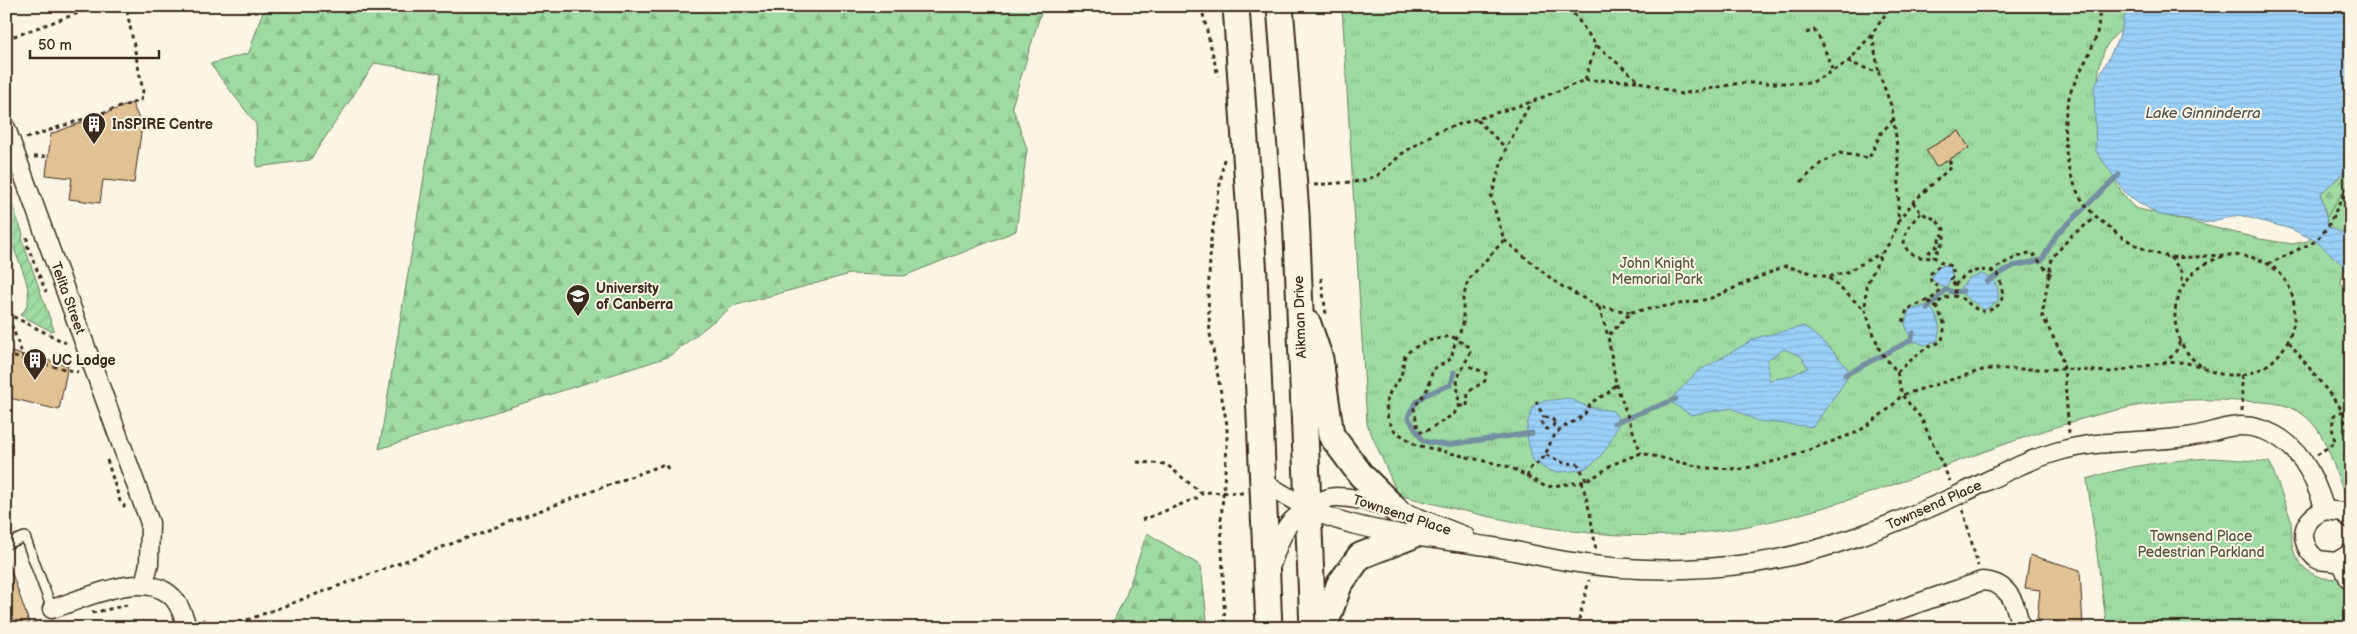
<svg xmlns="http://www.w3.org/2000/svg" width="2357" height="634" font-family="'Balsamiq Sans',sans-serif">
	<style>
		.forest { fill: url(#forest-firs); stroke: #6c8260 }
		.park { fill: url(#park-tufts); stroke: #6c8260 }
		.garden { fill: url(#garden-furrows); stroke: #6c8260 }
		.water { fill: url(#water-rules); stroke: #748ea1; fill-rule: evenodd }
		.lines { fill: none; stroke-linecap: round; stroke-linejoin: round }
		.stream { stroke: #748ea1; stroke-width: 5 }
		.building { fill: #e1c294; stroke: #3b2a1e }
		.lane-casing { stroke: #3b2a1e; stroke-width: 12 }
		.street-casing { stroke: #3b2a1e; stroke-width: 21 }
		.secondary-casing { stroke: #3b2a1e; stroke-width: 29 }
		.path { stroke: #3b2a1e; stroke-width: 3; stroke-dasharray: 4 4; stroke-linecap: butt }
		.lane { stroke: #fcf5e5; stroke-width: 9 }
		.street { stroke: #fcf5e5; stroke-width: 18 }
		.secondary { stroke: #fcf5e5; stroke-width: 25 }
		.labels { text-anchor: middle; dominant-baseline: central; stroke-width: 4; stroke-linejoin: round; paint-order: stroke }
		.poi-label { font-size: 14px; font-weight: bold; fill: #3b2a1e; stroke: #fcf5e5; text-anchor: start }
		.park-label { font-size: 14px; fill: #54563f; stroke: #fcf5e5 }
		.street-label { font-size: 14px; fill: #3b2a1e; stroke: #fcf5e5 }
		.water-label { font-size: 15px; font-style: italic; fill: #535455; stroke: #fcf5e5 }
	</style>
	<defs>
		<pattern id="forest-firs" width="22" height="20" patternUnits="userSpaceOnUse" patternTransform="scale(1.25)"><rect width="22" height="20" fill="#9edaa1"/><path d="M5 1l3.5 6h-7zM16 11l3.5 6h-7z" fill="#89bb8a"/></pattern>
		<pattern id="park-tufts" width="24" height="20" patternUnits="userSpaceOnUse" patternTransform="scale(1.25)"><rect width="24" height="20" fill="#9edaa1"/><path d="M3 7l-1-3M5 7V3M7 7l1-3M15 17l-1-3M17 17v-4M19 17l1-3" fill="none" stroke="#89bb8a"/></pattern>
		<pattern id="garden-furrows" width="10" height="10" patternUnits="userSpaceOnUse" patternTransform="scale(1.25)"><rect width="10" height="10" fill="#9edaa1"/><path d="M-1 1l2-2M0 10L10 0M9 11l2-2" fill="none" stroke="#89bb8a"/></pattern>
		<pattern id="water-rules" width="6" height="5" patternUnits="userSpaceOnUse" patternTransform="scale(1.25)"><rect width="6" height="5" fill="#9ad0f9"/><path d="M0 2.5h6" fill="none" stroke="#86b3d5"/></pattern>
	</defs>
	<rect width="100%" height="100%" fill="#fcf5e5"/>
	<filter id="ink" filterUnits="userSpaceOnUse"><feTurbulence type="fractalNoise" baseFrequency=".02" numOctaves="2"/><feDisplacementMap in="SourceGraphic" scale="10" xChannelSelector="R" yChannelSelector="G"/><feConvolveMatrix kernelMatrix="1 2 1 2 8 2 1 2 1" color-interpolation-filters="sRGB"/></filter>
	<g filter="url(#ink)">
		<g class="forest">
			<path d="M268 6H1043L1012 106 1027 149 1016 231 904 276 850 274 733 306 668 357 379 449 441 74 375 63 310 160 257 167 256 124 210 64 249 53 261 16Z"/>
			<path d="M2351 104V236L2328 227 2321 193 2349 168 2348 108Z"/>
			<path d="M1147 533 1201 566 1208 628H1110L1126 595Z"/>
		</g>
		<g class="park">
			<path d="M1342 6H2135L2133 21C2122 29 2109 38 2104 51 2088 93 2101 179 2135 208L2260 239 2292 244 2308 241 2322 224 2351 179V247L2341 282 2351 302V505C2331 474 2332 428 2294 409 2278 401 2257 402 2238 401 2149 394 2083 417 2000 446 1907 479 1815 518 1717 531 1604 546 1507 522 1398 495L1367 424Z"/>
			<path d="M2214 458 2269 462 2271 465C2277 482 2284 499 2290 517 2293 527 2290 538 2293 548 2299 573 2328 588 2351 572V628H2107L2087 479C2129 465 2170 460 2214 458Z"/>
		</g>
		<path class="garden" d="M6 202 12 204 23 234 22 240 54 330 51 331 20 315C43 297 12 253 7 229 5 221 6 211 6 202Z"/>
		<g class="water">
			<path d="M2127 6H2351V104L2348 108 2349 168 2321 193 2328 227 2351 236V290L2345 267 2316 241 2291 229 2239 215 2204 223 2157 214 2126 194 2096 151 2094 88 2119 37Z"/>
			<path d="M1946 265 1950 267 1952 275 1946 289 1932 280 1933 274 1939 267Z"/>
			<path d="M1981 274C1996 279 1999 286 1998 301L1984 310 1958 291 1969 278Z"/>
			<path d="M1929 305C1938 317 1942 326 1937 341L1925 345 1911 340 1905 324 1909 310Z"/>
			<path d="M1804 326 1833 351 1851 373 1813 427 1757 421 1732 408 1691 415 1669 401 1697 372 1756 338ZM1784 349 1801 356 1808 368 1788 377 1769 380 1767 360Z"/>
			<path d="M1568 398 1588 407 1613 411 1620 420C1610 443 1600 469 1572 471 1552 473 1551 473 1533 461 1526 433 1522 427 1537 402Z"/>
		</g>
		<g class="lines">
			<g class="stream">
				<path d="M1987 282 2013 266 2042 260 2057 234 2119 175"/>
				<path d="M1927 309 1946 289 1952 292 1963 291"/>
				<path d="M1454 372 1451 385C1429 393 1417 394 1408 417L1423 441 1446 445 1532 433"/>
				<path d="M1845 375 1911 340 1913 333"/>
				<path d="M1614 423 1676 399"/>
			</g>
		</g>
		<g class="building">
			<path d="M132 103 142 126 134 183 103 180 100 203 69 199 72 178 46 175 51 134Z"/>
			<path d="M1959 131 1969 148 1936 167 1926 150Z"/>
			<path d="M6 351 68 365 59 410 6 397Z"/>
			<path d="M2030 555 2080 570 2083 628H2058L2059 622 2037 620 2040 590 2025 588Z"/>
			<path d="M6 562H8L31 628H6Z"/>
		</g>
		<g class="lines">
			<g class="lane-casing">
				<g id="lane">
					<path d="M6 544 25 537 52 609"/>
					<path d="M2336 562 2345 581 2351 587"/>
					<path d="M236 628 239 626"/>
				</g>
			</g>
			<g class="street-casing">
				<g id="street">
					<path d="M6 128 150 523 149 564 144 584"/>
					<path d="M1263 482C1283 494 1302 507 1324 515 1373 534 1440 539 1493 547 1519 551 1545 558 1572 562 1631 572 1696 571 1755 563 1826 552 1892 525 1956 496 1989 481 2021 462 2056 452 2100 439 2142 443 2187 437 2213 434 2232 420 2260 429 2298 440 2314 475 2325 510"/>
					<path d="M2351 519 2343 512 2325 510C2300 519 2297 544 2318 560L2336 562 2351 553"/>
					<path d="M1269 570C1274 557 1279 540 1286 528 1293 516 1324 496 1337 497 1378 498 1427 522 1465 536"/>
					<path d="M52 609C84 599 148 566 175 600 181 608 184 618 188 628"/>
					<path d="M1846 628 1982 581C2009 582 2017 604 2020 628"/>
				</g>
			</g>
			<g class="secondary-casing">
				<g id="secondary">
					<path d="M1236 6 1254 276 1269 628"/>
					<path d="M1280 6 1296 213 1313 628"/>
					<path d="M1308 324 1320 359 1331 435 1361 475 1397 511"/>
					<path d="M1324 628 1339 585 1360 556 1411 536"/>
				</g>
			</g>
			<g class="path">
				<path d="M1201 6 1218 76"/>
				<path d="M1571 6 1572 11 1596 45 1640 82 1681 94 1740 83H1811L1848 62 1879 73 1892 108 1896 137 1899 172 1898 222 1890 242 1882 253 1866 286 1865 310 1880 351 1897 372 1902 395 1921 418 1950 481"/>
				<path d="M2100 6C2099 15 2099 24 2097 33 2093 50 2078 73 2071 91 2060 123 2064 161 2077 191 2090 220 2139 253 2171 257 2201 260 2240 247 2268 264 2314 291 2296 366 2245 374 2171 387 2143 280 2224 256"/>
				<path d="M1806 33 1814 30 1822 42 1833 72"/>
				<path d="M1872 35 1879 73"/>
				<path d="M6 39 98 6"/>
				<path d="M1848 62 1872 34 1891 6"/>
				<path d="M1585 80 1639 81"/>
				<path d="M6 96 12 112"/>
				<path d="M1477 120 1506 148"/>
				<path d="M26 138 141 100 143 91 126 6"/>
				<path d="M34 157 48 156"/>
				<path d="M1224 159 1211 240 1208 295 1210 334 1227 425V447L1221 520 1225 628"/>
				<path d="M1801 182 1820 164 1840 153 1869 158 1881 133 1893 120"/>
				<path d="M1314 185 1363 181 1378 175 1403 153 1438 131 1531 102 1585 80 1596 45"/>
				<path d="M1913 202 1921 213 1935 219 1944 229V240L1934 257 1942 263 1951 266 1954 274 1950 281 1955 285V296"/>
				<path d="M1921 213C1914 220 1908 226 1905 236 1900 254 1921 260 1934 257"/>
				<path d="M1898 222 1913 202 1952 166 1948 159"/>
				<path d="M27 237V245L46 292"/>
				<path d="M1504 240 1468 280 1463 299V326L1456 339 1451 359 1433 369 1428 388 1414 408 1418 429 1423 433 1454 414 1459 406 1457 379 1470 353 1468 346 1451 336 1427 341 1412 349 1405 355 1401 377 1390 392 1386 404 1388 420 1395 431 1416 445 1510 467 1546 487 1582 482 1599 474 1611 465 1641 453 1705 468 1742 469 1784 459 1858 432 1890 408 1902 395 1986 369H2064L2112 372 2162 363 2183 362 2204 367"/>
				<path d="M1928 253 1938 245 1940 235H1944"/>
				<path d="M2170 257 2182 272V284"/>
				<path d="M2268 264 2316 241 2328 227 2351 179"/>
				<path d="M1321 278 1326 314"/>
				<path d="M1829 278 1865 310"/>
				<path d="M1955 285 1966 274 1979 270 1991 271 2008 261 2031 252 2051 275"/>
				<path d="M1928 301 1937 308"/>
				<path d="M1599 307 1608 336"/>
				<path d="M6 310 24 359"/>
				<path d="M1631 312 1709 299 1785 266 1828 277 1847 272 1881 253"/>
				<path d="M6 313 66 343"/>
				<path d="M1903 322 1907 309 1931 299 1938 293 1939 287 1931 281 1930 274 1942 263"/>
				<path d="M2289 342 2343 411 2351 454"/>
				<path d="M6 355 78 372"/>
				<path d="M2163 363C2173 357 2178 351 2180 339"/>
				<path d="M1897 372 1923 350 1942 341 1945 325 1937 308 1939 302C1943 299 1947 296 1953 296 1971 297 1974 320 1996 307 2007 299 2001 285 1998 274L1991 271"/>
				<path d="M2242 375V411"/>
				<path d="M1616 384 1641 453"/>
				<path d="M1536 401 1544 418"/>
				<path d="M1459 406H1467L1468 392 1485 381 1486 373 1466 365"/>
				<circle cx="1548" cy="423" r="6"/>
				<path d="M2069 433 2064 369 2060 351 2042 315 2052 258 2072 235 2097 217"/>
				<path d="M1546 455 1564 463 1578 464 1586 480"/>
				<path d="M2317 455 2335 442 2332 427 2334 415 2343 411"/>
				<path d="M107 460 120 501 125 507"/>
				<path d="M1137 462 1166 464 1200 492 1243 493"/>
				<path d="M1527 477 1531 467C1551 458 1545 443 1559 431 1570 420 1585 422 1590 403L1608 393 1616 384 1608 336 1631 312 1599 307 1558 284 1504 240 1491 197 1506 148 1531 102"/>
				<path d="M1582 482 1590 513 1596 550"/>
				<path d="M1963 510 1978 566"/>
				<path d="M1142 520 1197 498 1203 493"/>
				<path d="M92 613 127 605"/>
				<path d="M202 620 225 625"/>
				<path d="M247 620 665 464 668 469"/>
				<path d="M17 628 41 622"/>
				<path d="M1577 628 1589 580"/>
			</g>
			<use href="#lane" class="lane"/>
			<use href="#street" class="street"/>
			<use href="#secondary" class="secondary"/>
		</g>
	</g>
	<defs>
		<g id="building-pin" transform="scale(1.25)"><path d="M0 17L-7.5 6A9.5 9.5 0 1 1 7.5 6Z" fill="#3b2a1e" stroke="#fcf5e5"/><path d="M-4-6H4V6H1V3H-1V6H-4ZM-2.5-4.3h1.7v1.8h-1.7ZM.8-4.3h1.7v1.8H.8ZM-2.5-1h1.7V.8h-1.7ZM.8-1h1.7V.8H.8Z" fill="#fff"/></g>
		<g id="university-pin" transform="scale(1.25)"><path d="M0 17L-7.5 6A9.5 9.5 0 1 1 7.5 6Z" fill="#3b2a1e" stroke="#fcf5e5"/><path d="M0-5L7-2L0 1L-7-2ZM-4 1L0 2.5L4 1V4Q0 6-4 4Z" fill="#fff"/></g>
	</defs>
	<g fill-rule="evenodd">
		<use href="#building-pin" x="94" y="124"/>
		<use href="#university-pin" x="578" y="296"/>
		<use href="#building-pin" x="35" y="360"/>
	</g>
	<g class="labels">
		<g class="poi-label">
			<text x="112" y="124">InSPIRE Centre</text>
			<text x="596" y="288">University<tspan x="596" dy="16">of Canberra</tspan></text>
			<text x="52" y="360">UC Lodge</text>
		</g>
		<g class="park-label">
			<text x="1657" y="263">John Knight<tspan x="1657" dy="16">Memorial Park</tspan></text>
			<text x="2201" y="536">Townsend Place<tspan x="2201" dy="16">Pedestrian Parkland</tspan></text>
		</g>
		<g class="street-label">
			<text transform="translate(68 298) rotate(70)">Telita Street</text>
			<text transform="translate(1300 317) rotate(-92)">Aikman Drive</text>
			<text transform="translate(1934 505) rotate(-24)">Townsend Place</text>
			<text transform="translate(1402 515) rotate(18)">Townsend Place</text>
		</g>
		<g class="water-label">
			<text x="2203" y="113">Lake Ginninderra</text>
		</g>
	</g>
	<rect width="2357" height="634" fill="none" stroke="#fcf5e5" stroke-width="25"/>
	<rect x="12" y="12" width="2332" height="609" fill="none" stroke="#3b2a1e" stroke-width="2" filter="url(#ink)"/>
	<path d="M30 50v8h129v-8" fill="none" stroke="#3b2a1e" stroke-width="2.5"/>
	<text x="38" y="50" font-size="15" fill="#3b2a1e" stroke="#fcf5e5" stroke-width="4" paint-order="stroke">50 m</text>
</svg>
